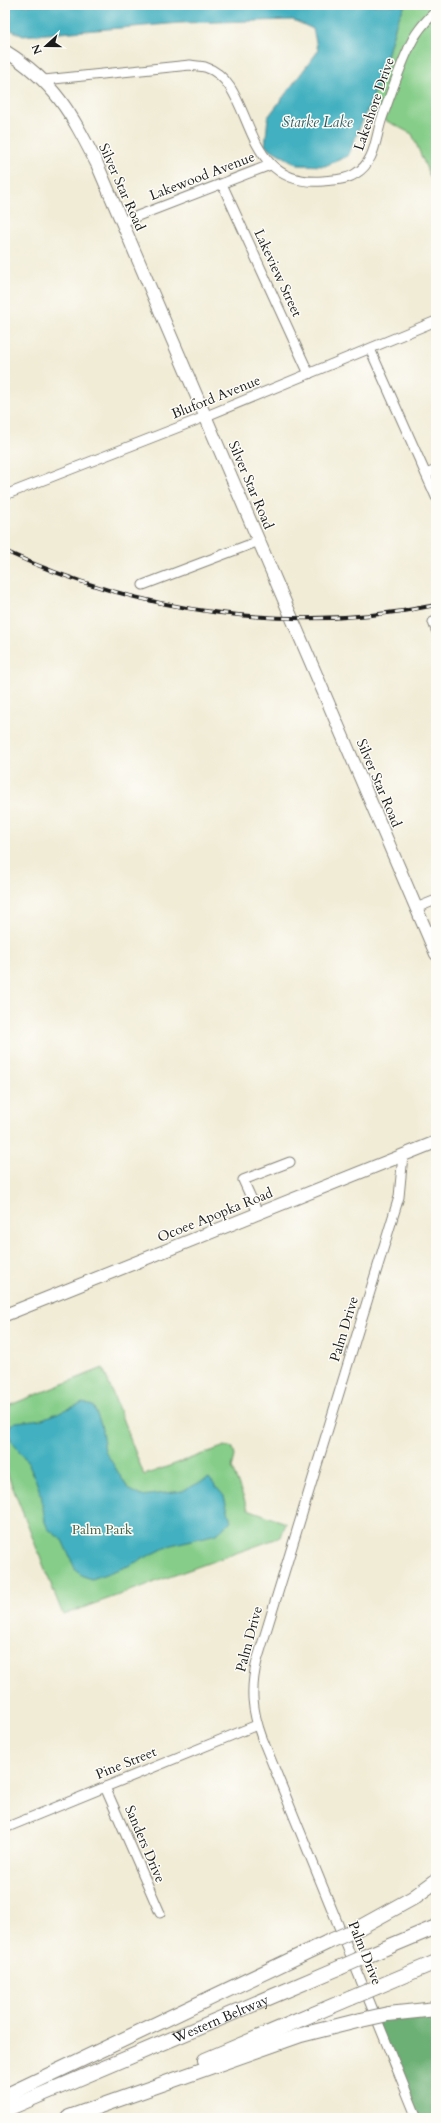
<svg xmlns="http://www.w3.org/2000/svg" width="441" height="2123" font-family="Cardo,serif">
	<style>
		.green { fill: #85cd88; stroke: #507452 }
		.forest { fill: #6cb074; stroke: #446648 }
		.water { fill: #42b0c0; stroke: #2f666e }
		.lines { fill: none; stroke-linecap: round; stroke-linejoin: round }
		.minor-casing { stroke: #868479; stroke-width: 11 }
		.major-casing { stroke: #868479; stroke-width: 14 }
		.highway-casing { stroke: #868479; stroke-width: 16 }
		.minor { stroke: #fff; stroke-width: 9 }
		.major { stroke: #fff; stroke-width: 12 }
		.highway { stroke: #fff; stroke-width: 14 }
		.rail-casing { stroke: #1c1c1c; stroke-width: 4 }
		.rail { stroke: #fdfcf7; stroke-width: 2.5; stroke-dasharray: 8; stroke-linecap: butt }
		.highway-bridge-casing { stroke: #868479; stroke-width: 16; stroke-linecap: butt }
		.highway-bridge { stroke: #fff; stroke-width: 14 }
		.labels { text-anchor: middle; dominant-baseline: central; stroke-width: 3; stroke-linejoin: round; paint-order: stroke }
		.street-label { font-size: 14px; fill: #1c1c1c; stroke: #fdfcf7 }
		.park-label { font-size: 14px; fill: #466347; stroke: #fdfcf7 }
		.water-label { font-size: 15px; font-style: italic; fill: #2d5f66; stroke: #fdfcf7 }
	</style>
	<rect width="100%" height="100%" fill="#fdfcf7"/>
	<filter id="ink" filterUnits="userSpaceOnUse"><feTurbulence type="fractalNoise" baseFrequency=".025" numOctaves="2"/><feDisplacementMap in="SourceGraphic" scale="8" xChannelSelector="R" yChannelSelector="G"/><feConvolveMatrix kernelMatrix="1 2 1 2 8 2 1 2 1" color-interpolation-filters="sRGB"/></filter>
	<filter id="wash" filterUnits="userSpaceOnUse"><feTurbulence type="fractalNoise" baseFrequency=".012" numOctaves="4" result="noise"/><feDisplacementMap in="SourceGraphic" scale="16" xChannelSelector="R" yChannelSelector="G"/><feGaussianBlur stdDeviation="0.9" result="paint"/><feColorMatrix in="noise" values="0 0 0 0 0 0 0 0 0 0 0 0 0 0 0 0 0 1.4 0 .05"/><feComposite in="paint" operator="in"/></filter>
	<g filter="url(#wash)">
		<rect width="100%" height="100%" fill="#f1ecd6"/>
		<g class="green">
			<path d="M405 5H436V191L412 134 367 111 382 74 396 24Z"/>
			<path d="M103 1368 144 1475 225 1446 233 1448 235 1456 232 1468 248 1509 286 1523 281 1537 63 1615 5 1468V1407Z"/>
		</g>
		<path class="forest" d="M436 2010V2118H416L373 2017Z"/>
		<g class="water">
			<path d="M5 5H405L396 24 382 74 348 156 325 166 298 165 265 146 268 117 318 51 313 29 293 20 181 23 23 36 5 27Z"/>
			<path d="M83 1403 93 1406 101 1424 105 1451 129 1490 141 1496 182 1491 209 1478 224 1496 231 1521 217 1534 171 1545 128 1566 92 1579 83 1576 76 1571 62 1540 48 1529 45 1522 41 1495 36 1481 27 1461 12 1442 8 1432 10 1425 16 1422 42 1419Z"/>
		</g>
	</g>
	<g filter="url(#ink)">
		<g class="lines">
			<g class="minor-casing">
				<g id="minor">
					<path d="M44 80 190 65C195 66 200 66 205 67 257 83 237 188 323 181 333 180 346 180 355 174 376 162 375 138 382 118 390 96 398 72 408 50 414 34 424 23 436 11"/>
					<path d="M222 184 309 374"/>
					<path d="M122 222 270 165"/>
					<path d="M370 349 436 497"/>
					<path d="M426 474 436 470"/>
					<path d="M5 495 192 422 436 321"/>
					<path d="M143 585 259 541"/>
					<path d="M436 621 433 622 436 630"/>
					<path d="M416 908 436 900"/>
					<path d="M403 1155 399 1197 257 1661C250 1689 252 1711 262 1738L417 2118"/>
					<path d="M258 1213 243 1180 290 1162"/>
					<path d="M105 1787 160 1913"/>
					<path d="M5 1828 257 1725"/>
				</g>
			</g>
			<g class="major-casing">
				<g id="major">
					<path d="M5 51C55 82 71 113 97 164L436 954"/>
					<path d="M5 1315 436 1142"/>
				</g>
			</g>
			<g class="highway-casing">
				<g id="highway">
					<path d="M355 1930 413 1898 436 1881"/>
					<path d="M364 1957 436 1927"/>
					<path d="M377 1987 436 1962"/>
					<path d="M388 2014 436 2009"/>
					<path d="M205 2060 351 1998"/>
					<path d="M5 2096 328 1942"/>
					<path id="s1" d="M5 2110 339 1968"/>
					<path d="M69 2117 301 2035 361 2020"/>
				</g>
			</g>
			<use href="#minor" class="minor"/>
			<use href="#major" class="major"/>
			<use href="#highway" class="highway"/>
			<g class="rail-casing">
				<path id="rail" d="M5 551C138 613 292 635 436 605"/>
			</g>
			<use href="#rail" class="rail"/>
			<g class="highway-bridge-casing">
				<g id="highway-bridge">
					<path d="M328 1942 355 1930"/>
					<path d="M339 1968 364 1957"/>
					<path d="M351 1998 377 1987"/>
					<path d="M361 2020 388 2014"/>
				</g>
			</g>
			<use href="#highway-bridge" class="highway-bridge"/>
		</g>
	</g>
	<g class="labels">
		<g class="street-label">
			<text transform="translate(374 104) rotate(-71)">Lakeshore Drive</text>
			<text transform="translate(202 176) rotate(-21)">Lakewood Avenue</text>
			<text transform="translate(122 187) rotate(66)">Silver Star Road</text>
			<text transform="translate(278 273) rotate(65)">Lakeview Street</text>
			<text transform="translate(216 397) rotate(-22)">Bluford Avenue</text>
			<text transform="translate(251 485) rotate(67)">Silver Star Road</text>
			<text transform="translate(379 783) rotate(67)">Silver Star Road</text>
			<text transform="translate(215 1215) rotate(-22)">Ocoee Apopka Road</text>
			<text transform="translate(344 1329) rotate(-73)">Palm Drive</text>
			<text transform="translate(249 1639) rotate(-75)">Palm Drive</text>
			<text transform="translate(126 1763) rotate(-22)">Pine Street</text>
			<text transform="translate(145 1844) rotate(67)">Sanders Drive</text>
			<text transform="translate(365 1953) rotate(68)">Palm Drive</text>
			<text stroke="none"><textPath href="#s1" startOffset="234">Western Beltway</textPath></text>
		</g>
		<g class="park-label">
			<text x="102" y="1529">Palm Park</text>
		</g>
		<g class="water-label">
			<text x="317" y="122">Starke Lake</text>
		</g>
	</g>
	<rect width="441" height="2123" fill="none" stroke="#fdfcf7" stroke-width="20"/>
	<g transform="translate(46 46) rotate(249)" stroke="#fdfcf7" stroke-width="3" paint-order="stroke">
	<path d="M0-3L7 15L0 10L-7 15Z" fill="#1c1c1c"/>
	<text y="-6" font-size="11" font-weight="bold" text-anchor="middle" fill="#1c1c1c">N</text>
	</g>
</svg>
